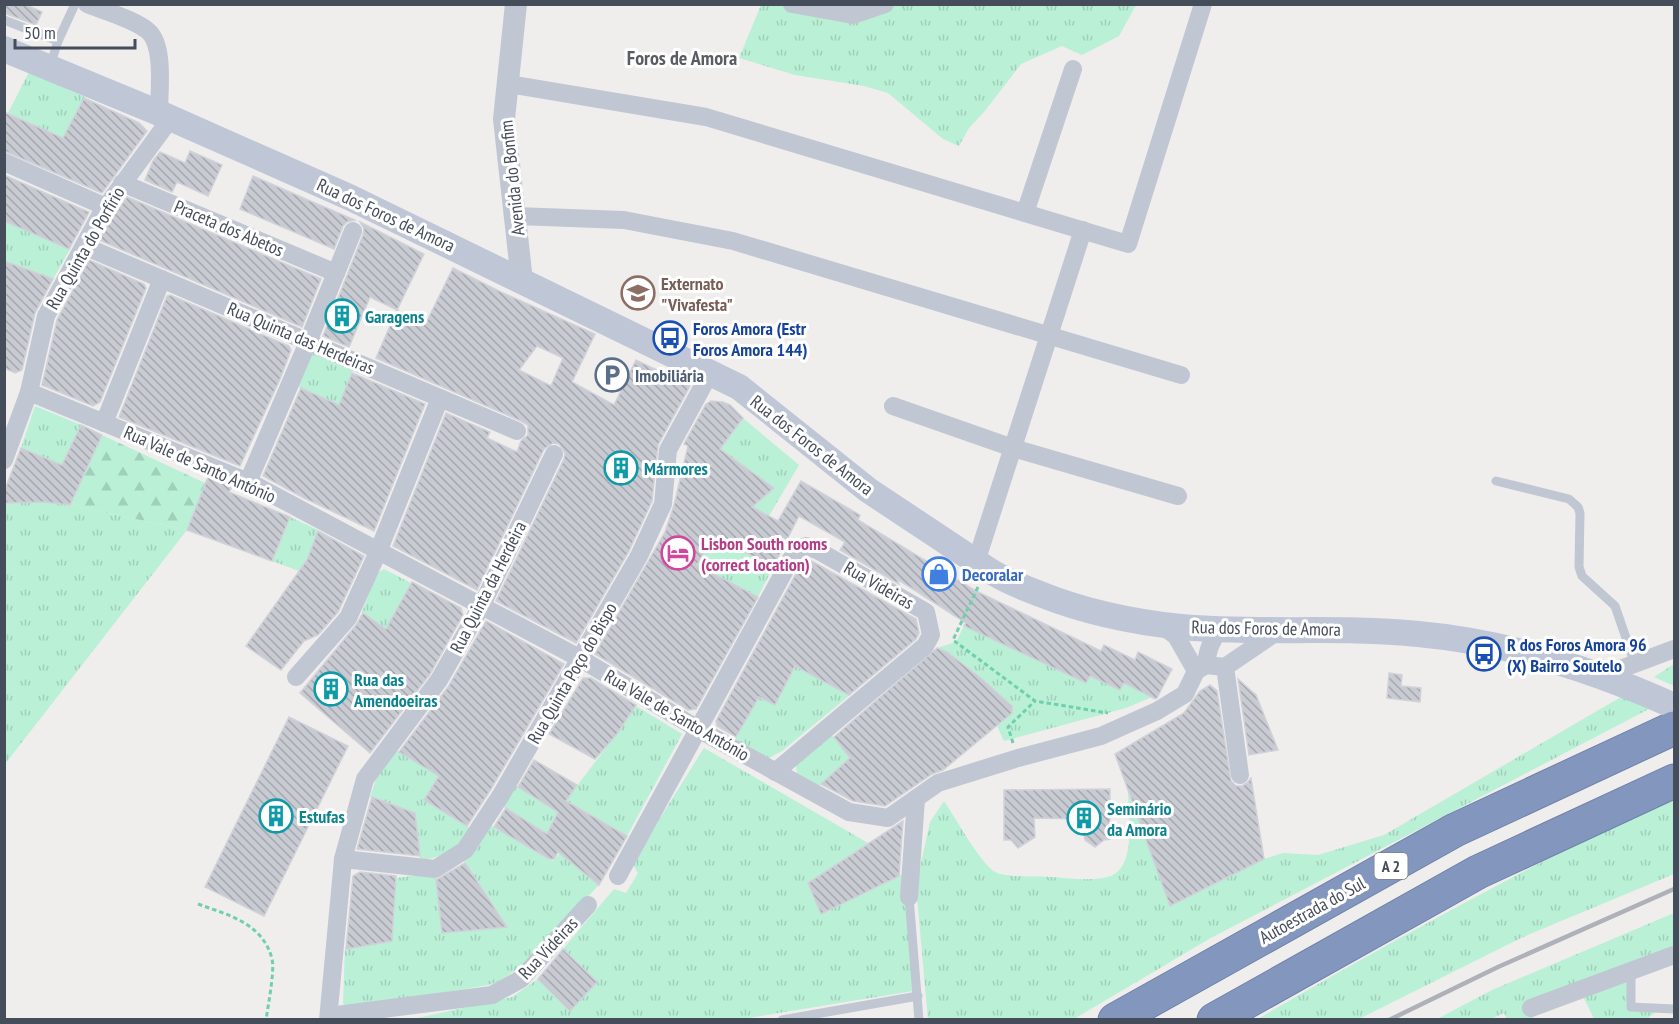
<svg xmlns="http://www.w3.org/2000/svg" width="1679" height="1024" font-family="'PT Sans Narrow',sans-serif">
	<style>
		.grass { fill: url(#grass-tufts) }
		.forest { fill: url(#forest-firs) }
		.building { fill: url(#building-back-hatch); stroke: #d1d2d9; stroke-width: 1.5; fill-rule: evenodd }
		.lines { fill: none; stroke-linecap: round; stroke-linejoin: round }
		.motorway-casing { stroke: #6e82aa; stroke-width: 35 }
		.path { stroke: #70cfad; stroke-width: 3; stroke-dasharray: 4.5 3; stroke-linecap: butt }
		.service { stroke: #c0c7d3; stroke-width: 9 }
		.minor { stroke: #c0c7d3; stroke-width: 18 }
		.tertiary { stroke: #c0c7d3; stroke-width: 22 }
		.secondary { stroke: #bfc7d7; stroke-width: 26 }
		.motorway { stroke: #8397be; stroke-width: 33 }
		.rail { stroke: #afb1b8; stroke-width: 4.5 }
		.labels { text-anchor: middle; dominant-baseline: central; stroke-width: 6; stroke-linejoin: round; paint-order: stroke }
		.shield { fill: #fff; stroke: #7d828c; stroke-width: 1.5 }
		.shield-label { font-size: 16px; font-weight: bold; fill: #454d5b }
		.street-label { font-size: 18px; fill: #454d5b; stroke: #fff }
		.education-label { font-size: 18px; font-weight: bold; fill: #785e54; stroke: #fff; text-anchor: start }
		.culture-label { font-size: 18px; font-weight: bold; fill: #0d838f; stroke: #fff; text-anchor: start }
		.transit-label { font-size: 18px; font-weight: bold; fill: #164399; stroke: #fff; text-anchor: start }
		.service-label { font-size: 18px; font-weight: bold; fill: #4e5e75; stroke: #fff; text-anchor: start }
		.hotel-label { font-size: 18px; font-weight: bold; fill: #b23c85; stroke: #fff; text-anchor: start }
		.shop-label { font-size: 18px; font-weight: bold; fill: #366cbe; stroke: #fff; text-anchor: start }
		.neighbourhood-label { font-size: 20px; font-weight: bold; fill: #595c62; stroke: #fff }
	</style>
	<defs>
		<pattern id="grass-tufts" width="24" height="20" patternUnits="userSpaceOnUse" patternTransform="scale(1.5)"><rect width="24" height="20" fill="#b9f0d6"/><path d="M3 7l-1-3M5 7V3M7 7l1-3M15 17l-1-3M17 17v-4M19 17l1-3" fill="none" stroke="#a0cfba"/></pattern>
		<pattern id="forest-firs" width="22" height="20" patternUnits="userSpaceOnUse" patternTransform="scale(1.5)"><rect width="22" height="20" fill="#b9f0d6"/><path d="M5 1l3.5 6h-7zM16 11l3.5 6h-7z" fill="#a0cfba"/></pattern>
		<pattern id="building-back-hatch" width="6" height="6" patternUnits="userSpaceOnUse" patternTransform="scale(1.5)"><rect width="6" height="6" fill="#c9cbd3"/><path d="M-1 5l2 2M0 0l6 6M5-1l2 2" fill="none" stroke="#a5a7ae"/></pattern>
	</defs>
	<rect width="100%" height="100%" fill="#f0eded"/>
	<g class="grass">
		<path d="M761 5H1136L1119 36 1082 55 1062 46 1021 64 984 112 969 128 959 146 943 139 888 93 864 86 795 75 739 58Z"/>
		<path d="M29 72 85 97 63 138 8 113Z"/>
		<path d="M5 221 70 249 53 279 5 261Z"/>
		<path d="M309 352 353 371 339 405 296 386Z"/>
		<path d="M35 406 81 425 62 465 21 448Z"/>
		<path d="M743 418 799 465 769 516 752 507 774 488 720 449Z"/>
		<path d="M44 502 70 505 187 530 5 764V503Z"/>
		<path d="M290 517 318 530 307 560 299 571 272 561Z"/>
		<path d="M714 536 773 567 758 597 697 565Z"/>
		<path d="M384 569 411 583 386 629 362 612 376 574Z"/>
		<path d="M964 626 1086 683 1090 676 1120 690 1124 683 1152 697 1126 708 1004 741 997 726 1012 713V706L947 652 937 648 956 642Z"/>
		<path d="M1674 664V686L1654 677Z"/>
		<path d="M795 666 850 695 782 751 769 758 734 741 759 697 775 704Z"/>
		<path d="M1621 697 1649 709 1209 939 1074 1019 928 1020 916 886 930 822 944 801C955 817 980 863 995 872 1007 878 1037 876 1051 877 1068 878 1094 882 1111 876 1137 866 1128 812 1128 790L1171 906 1264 859 1283 853 1318 855 1384 835Z"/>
		<path d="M636 706 682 734 627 836 566 801C589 769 614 739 636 706Z"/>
		<path d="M831 734 850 758 818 787 797 775 796 764Z"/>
		<path d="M704 748 868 843 808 883 821 914 909 871 913 991 742 1019 409 1020 512 997 538 979 570 1011 597 982 563 949 614 889 626 893 638 873 632 863Z"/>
		<path d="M396 750 439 776 424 800 471 829C459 847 442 859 420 860L415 813 370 797 376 779Z"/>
		<path d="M515 785 558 812 551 836 502 806Z"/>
		<path d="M1674 795V874L1523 937 1359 1019 1256 1020C1393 940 1532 865 1674 795Z"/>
		<path d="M490 825 553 861 560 853 599 885 519 968 498 982 488 985 351 1009 345 1007 343 1003 345 949 392 941 396 878 435 873 442 933 507 927 464 861Z"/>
		<path d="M1674 913V949L1527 1006 1534 1019H1507L1504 1013 1491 1019 1435 1020 1492 990Z"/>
		<path d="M1629 973 1628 1009 1657 1011 1647 1019H1594L1581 992Z"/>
	</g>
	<path class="forest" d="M102 435 205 483 187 530 70 505Z"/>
	<g class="building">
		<path d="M4 4H24L42 12 36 25 4 13Z"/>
		<path d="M84 98 139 123 147 131 102 193 4 151V112L63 138Z"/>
		<path d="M190 151 222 165 208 196 177 182 172 192 145 180 153 161 160 152 185 163Z"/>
		<path d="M4 175 89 212 69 249 4 221Z"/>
		<path d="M253 176 315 203 355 220 347 222 343 226 334 249 240 209Z"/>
		<path d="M127 197 321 279 302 327 99 240 112 218Z"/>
		<path d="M360 222 424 254 397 310 370 297 349 347 323 336 363 235 364 229Z"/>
		<path d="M89 260 144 284 146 288 100 402 93 406 42 385 57 320Z"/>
		<path d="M4 261 53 279 35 313 22 370 15 373 4 368Z"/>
		<path d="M453 268 501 292 595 334 572 382 614 405 636 360 690 386 658 445 652 501 629 551 576 643 496 601 564 459 565 453 559 444 553 443 544 449 477 590 393 546 446 413 490 432 487 438 517 452 521 441 528 435V425L521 421 376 358 397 310 426 323ZM537 346 563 358 551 386 519 370Z"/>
		<path d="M170 295 289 346 291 350 280 379 240 466 119 417 167 296Z"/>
		<path d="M352 373 425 404 374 531 304 498 263 476 301 388 339 405Z"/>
		<path d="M711 401 723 402 730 405 743 418 720 449 774 488 752 507 778 521 801 481 860 515 858 520 976 591 1101 651 1104 645 1135 660 1138 652 1172 669 1157 698 1155 699 1124 683 1120 690 1090 676 1086 683 964 626 966 623 897 579 899 584 840 550 845 542 799 516 773 567 714 536 697 565 758 597 696 709 688 710 595 654 665 532 674 505 688 446 684 444 706 404Z"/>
		<path d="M81 425 102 435 70 505 44 502 4 503V492L21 448 62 465Z"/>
		<path d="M208 477 232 487 229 492 290 517 272 561 187 530Z"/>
		<path d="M318 531 364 556 338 612 318 635 304 641 281 670 246 646 307 560Z"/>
		<path d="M806 558 916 619 919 633 916 639 849 695 795 666 775 705 759 697 736 737 717 726 716 721 804 559Z"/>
		<path d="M412 582 461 608 463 615 430 674 370 753 300 693 356 625 363 613 386 629Z"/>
		<path d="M486 621 564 664 491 789 467 826 424 800 439 776 399 752 448 687Z"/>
		<path d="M937 648 947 652 982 679 1012 706V713L943 770 932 774 885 806 853 801 821 784 850 758 834 737Z"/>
		<path d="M1389 673 1402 675 1401 686 1421 688 1420 702 1387 698Z"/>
		<path d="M583 678H591L636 705 617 734 595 759 549 734Z"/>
		<path d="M1238 679 1256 695 1278 750 1249 755Z"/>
		<path d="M1210 685 1217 691 1231 781 1236 786H1242L1247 783 1251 778 1264 859 1170 906 1115 754 1184 713 1200 691Z"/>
		<path d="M289 717 348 746 264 916 205 887Z"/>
		<path d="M534 760 577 785 566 801 627 836 599 885 558 852 554 859H549L494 827 506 808 547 834 558 812 518 787Z"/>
		<path d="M1110 789V839L1104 840 1095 847 1085 840 1083 819 1034 818 1035 837 1018 848 1011 840H1004V790Z"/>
		<path d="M372 797 415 813 420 856 357 849Z"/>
		<path d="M903 821 899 876 821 914 808 883Z"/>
		<path d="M465 863 507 927 442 933 436 880Z"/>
		<path d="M360 872 396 876 392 941 346 949 353 876Z"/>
		<path d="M563 949 597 982 570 1011 538 979Z"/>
	</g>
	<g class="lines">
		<g class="motorway-casing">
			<g id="motorway">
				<path d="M1115 1020 1455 830 1674 728"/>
				<path d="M1214 1020 1478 872 1674 781"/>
			</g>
		</g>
		<g class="path">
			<path d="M978 587 953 640 1035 701 1108 713"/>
			<path d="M1013 743 1008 727 1035 701"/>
			<path d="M198 904C228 915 263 923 272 959 275 970 268 1006 266 1020"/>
		</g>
		<g class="service">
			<path d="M4 20 58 41 50 66"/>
			<path d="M58 41 75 4"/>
			<path d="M1496 481 1569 499 1578 507 1580 513 1579 567 1582 576 1615 606 1635 664"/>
			<path d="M909 897 919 1020"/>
			<path d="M1631 970V1007L1674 1009"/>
			<path d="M782 1020 918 996"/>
		</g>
		<g class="minor">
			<path d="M87 4C104 11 134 19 148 31 165 45 159 92 159 113"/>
			<path d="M792 4 853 15 885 4"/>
			<path d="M508 84 706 117 1128 244 1203 4"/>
			<path d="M4 162 106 207"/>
			<path d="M122 183 336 273"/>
			<path d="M1025 213 1073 69"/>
			<path d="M516 216 624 220 733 241 1181 375"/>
			<path d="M84 246 517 431"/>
			<path d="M29 392 251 483 581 659 698 729 849 812 888 818 938 783 1018 758 1101 736 1157 711 1185 694 1196 671 1206 665 1225 667 1240 775"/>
			<path d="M893 406 1013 448 1178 496"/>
			<path d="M104 423 162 279"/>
			<path d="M4 460 29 392 46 316 102 212 171 118"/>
			<path d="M248 482 308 342 353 231"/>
			<path d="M976 562 1083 230"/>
			<path d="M1161 625 1176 636 1196 671"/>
			<path d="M1206 665C1207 651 1211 642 1219 630L1221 632 1227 629"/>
			<path d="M1225 667 1272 635 1282 633"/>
			<path d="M1602 676 1674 649"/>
			<path d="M296 677 348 618 378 552 440 398"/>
			<path d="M343 859 435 869 465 850 501 795 639 556 663 504 668 450 710 373"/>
			<path d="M618 876 796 550 806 546 817 550 926 612 931 635 925 646 775 772"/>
			<path d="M909 897 916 799"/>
			<path d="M1531 1008 1674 955"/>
			<path d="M329 1016 492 995 521 979 588 905"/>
			<path d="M328 1020 343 859 365 779 439 680 482 605 554 454"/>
		</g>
		<path class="tertiary" d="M516 4 504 119 522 281"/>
		<path class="secondary" d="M4 49 159 113 349 197 739 387 868 490 987 569C1004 580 1021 587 1040 594 1085 612 1133 622 1181 627 1260 634 1339 626 1418 634 1508 642 1592 669 1674 706"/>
		<use href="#motorway" class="motorway"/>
		<path class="rail" d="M1389 1020 1498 967 1674 889"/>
	</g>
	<defs>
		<g id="school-ring" transform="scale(1.725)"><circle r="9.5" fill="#fff" stroke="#8d6e63" stroke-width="1.5"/><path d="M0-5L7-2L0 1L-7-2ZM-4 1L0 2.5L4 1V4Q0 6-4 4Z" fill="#8d6e63"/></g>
		<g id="building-ring" transform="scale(1.725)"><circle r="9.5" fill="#fff" stroke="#0f9aa8" stroke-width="1.5"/><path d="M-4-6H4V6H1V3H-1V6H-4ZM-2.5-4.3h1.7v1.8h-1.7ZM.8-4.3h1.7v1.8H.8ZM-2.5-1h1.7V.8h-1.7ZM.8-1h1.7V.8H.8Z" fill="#0f9aa8"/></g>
		<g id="bus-ring" transform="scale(1.725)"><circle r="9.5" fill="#fff" stroke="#1a4fb4" stroke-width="1.5"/><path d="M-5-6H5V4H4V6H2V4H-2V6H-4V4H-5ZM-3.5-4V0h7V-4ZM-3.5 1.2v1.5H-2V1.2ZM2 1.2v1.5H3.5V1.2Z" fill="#1a4fb4"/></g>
		<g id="parking-ring" transform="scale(1.725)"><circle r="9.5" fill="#fff" stroke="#5c6f8a" stroke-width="1.5"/><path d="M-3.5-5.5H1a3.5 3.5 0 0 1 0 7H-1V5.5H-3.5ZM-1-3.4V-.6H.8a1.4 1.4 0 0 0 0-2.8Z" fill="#5c6f8a"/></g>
		<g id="hotel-ring" transform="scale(1.725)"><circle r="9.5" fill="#fff" stroke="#d1479c" stroke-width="1.5"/><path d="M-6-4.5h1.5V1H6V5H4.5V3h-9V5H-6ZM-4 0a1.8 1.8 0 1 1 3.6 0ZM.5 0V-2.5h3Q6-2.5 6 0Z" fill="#d1479c"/></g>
		<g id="shop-ring" transform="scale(1.725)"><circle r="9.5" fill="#fff" stroke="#3f7fe0" stroke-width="1.5"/><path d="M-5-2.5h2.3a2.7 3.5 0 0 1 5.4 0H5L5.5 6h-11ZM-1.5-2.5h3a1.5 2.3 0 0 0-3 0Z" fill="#3f7fe0"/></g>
	</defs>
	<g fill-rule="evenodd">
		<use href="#school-ring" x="638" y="293"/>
		<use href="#building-ring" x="342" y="316"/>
		<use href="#bus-ring" x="670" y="338"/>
		<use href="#parking-ring" x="612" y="375"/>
		<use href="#building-ring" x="621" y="468"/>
		<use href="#hotel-ring" x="678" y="553"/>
		<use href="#shop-ring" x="939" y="574"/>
		<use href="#bus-ring" x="1484" y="654"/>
		<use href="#building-ring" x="331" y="689"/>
		<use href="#building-ring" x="276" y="816"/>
		<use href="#building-ring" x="1084" y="818"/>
	</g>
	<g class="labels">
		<rect class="shield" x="1374.5" y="853" width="33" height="26" rx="4.5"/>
		<g class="shield-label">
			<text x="1391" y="866">A 2</text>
		</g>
		<g class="street-label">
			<text transform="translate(512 178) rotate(-96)">Avenida do Bonfim</text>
			<text transform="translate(386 215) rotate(25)">Rua dos Foros de Amora</text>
			<text transform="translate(229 228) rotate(23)">Praceta dos Abetos</text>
			<text transform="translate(85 248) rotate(-60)">Rua Quinta do Porfírio</text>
			<text transform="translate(301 338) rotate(23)">Rua Quinta das Herdeiras</text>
			<text transform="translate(812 445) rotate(38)">Rua dos Foros de Amora</text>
			<text transform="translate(200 464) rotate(24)">Rua Vale de Santo António</text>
			<text transform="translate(879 585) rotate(30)">Rua Videiras</text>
			<text transform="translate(488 587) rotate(-63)">Rua Quinta da Herdeira</text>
			<text transform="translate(1266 628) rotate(1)">Rua dos Foros de Amora</text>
			<text transform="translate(572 673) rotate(-60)">Rua Quinta Poço do Bispo</text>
			<text transform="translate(677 715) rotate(30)">Rua Vale de Santo António</text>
			<text transform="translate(1312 910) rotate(-29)">Autoestrada do Sul</text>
			<text transform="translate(548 948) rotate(-47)">Rua Videiras</text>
		</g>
		<g class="education-label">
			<text x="661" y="283">Externato<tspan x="661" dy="21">"Vivafesta"</tspan></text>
		</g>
		<g class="culture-label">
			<text x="365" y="316">Garagens</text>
			<text x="644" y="468">Mármores</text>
			<text x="354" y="679">Rua das<tspan x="354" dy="21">Amendoeiras</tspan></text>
			<text x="1107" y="808">Seminário<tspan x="1107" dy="21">da Amora</tspan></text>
			<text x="299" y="816">Estufas</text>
		</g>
		<g class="transit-label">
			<text x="693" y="328">Foros Amora (Estr<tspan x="693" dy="21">Foros Amora 144)</tspan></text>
			<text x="1507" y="644">R dos Foros Amora 96<tspan x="1507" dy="21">(X) Bairro Soutelo</tspan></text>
		</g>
		<g class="service-label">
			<text x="635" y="375">Imobiliária</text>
		</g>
		<g class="hotel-label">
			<text x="701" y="543">Lisbon South rooms<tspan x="701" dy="21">(correct location)</tspan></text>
		</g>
		<g class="shop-label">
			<text x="962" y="574">Decoralar</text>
		</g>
		<g class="neighbourhood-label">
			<text x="682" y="58">Foros de Amora</text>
		</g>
	</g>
	<rect width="1679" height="1024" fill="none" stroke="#454d5b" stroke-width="12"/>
	<path d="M15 39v9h120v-9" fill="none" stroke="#454d5b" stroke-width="3"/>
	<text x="24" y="39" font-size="18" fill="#454d5b" stroke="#ffffff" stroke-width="4.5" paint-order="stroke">50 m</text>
</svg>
